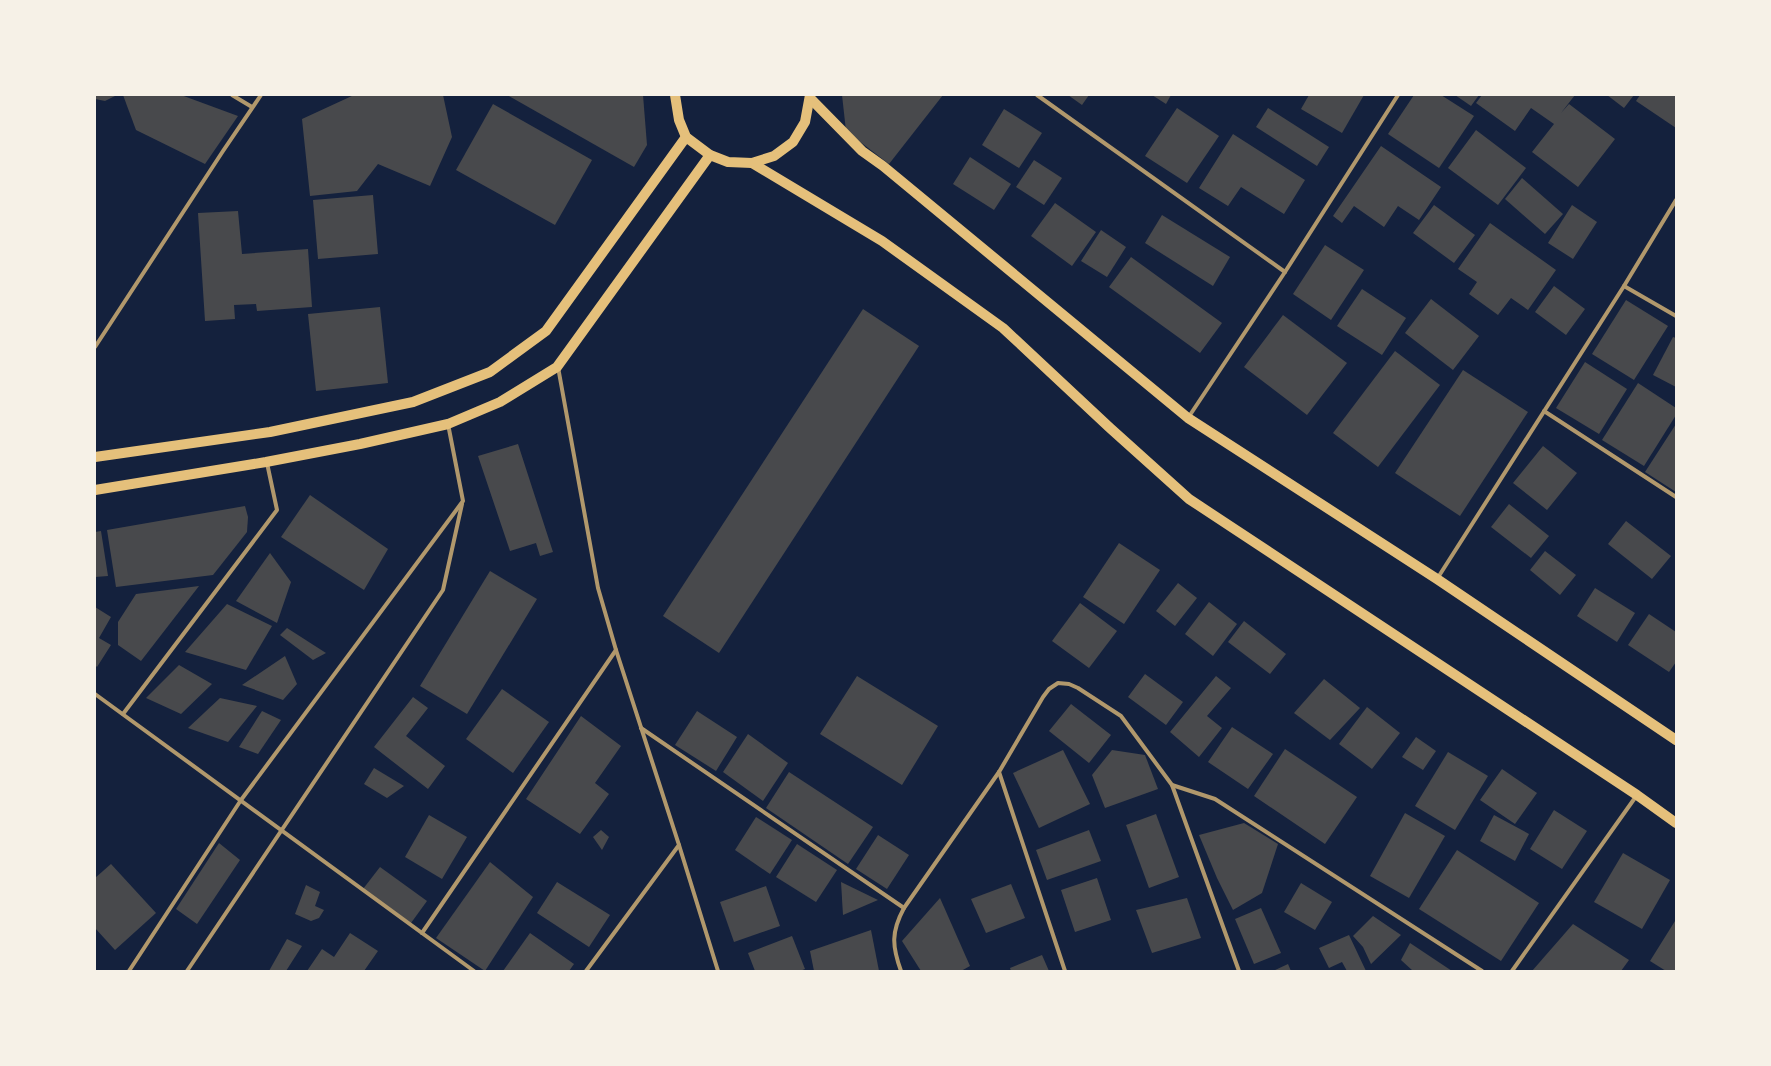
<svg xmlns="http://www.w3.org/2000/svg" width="1771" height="1066" font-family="Helvetica,sans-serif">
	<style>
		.building { fill: #48494c }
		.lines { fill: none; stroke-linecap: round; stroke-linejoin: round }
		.minor { stroke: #b1986c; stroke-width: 4 }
		.primary { stroke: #e5c07b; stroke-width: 10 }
	</style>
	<rect width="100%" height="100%" fill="#14213d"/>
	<g class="building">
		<path d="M95 95H117L105 101 95 99Z"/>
		<path d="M123 95H181L238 116 205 164 136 130Z"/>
		<path d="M354 95H443L452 137 430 186 378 164 357 191 310 196 302 119Z"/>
		<path d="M507 95H643L647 145 634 167Z"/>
		<path d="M842 95H943L889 164 846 131Z"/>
		<path d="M1068 95H1089L1082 105Z"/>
		<path d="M1152 95H1171L1166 104Z"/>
		<path d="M1309 95H1364L1342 133 1301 109Z"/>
		<path d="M1414 95H1441L1474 116 1439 168 1388 134Z"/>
		<path d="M1455 95H1479L1471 106Z"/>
		<path d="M1482 95H1575L1561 113 1569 104 1615 139 1578 187 1532 152 1554 124 1531 108 1515 131 1476 103Z"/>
		<path d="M1607 95H1634L1624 108Z"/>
		<path d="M1640 95H1676V128L1636 101Z"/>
		<path d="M493 104 592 160 555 225 456 170Z"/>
		<path d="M1177 108 1219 136 1187 183 1145 156Z"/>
		<path d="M1268 108 1329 147 1317 166 1256 127Z"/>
		<path d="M1004 109 1042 133 1019 168 982 145Z"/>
		<path d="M1476 130 1526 168 1498 205 1448 168Z"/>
		<path d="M1233 134 1305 180 1284 214 1241 187 1228 206 1199 188Z"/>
		<path d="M1381 146 1441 187 1419 220 1398 206 1384 227 1354 206 1342 223 1333 216Z"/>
		<path d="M970 157 1011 184 994 210 953 184Z"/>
		<path d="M1034 160 1062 178 1044 205 1016 187Z"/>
		<path d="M1522 178 1563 214 1545 234 1505 199Z"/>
		<path d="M373 195 378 254 318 259 313 200Z"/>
		<path d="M1055 203 1096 232 1072 266 1031 236Z"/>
		<path d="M1434 205 1475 235 1454 263 1413 233Z"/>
		<path d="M1572 205 1597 222 1573 259 1548 243Z"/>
		<path d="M238 211 242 254 308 249 312 307 257 311 256 304 234 305 235 319 205 321 198 213Z"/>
		<path d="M1162 215 1230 257 1213 286 1145 243Z"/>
		<path d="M1490 223 1556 270 1528 310 1511 298 1498 315 1469 294 1477 282 1458 269Z"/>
		<path d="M1101 230 1126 247 1107 277 1081 261Z"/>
		<path d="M1325 245 1364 270 1331 320 1293 294Z"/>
		<path d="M1131 257 1222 323 1200 353 1109 287Z"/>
		<path d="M1554 286 1585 309 1566 335 1535 312Z"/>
		<path d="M1362 289 1406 318 1382 355 1337 326Z"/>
		<path d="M1431 299 1479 336 1453 370 1405 333Z"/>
		<path d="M1626 300 1668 326 1634 380 1592 354Z"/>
		<path d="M380 307 388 383 316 391 308 314Z"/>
		<path d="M863 309 919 346 719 653 663 616Z"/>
		<path d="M1283 315 1347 363 1307 415 1244 367Z"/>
		<path d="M1673 337 1676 338V387L1653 375Z"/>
		<path d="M1395 351 1440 385 1378 467 1333 433Z"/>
		<path d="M1585 362 1627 389 1599 434 1556 408Z"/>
		<path d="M1463 370 1528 412 1460 516 1395 473Z"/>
		<path d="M1638 383 1676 408V415L1644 466 1602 440Z"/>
		<path d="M1676 424V492L1645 472Z"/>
		<path d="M518 444 553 552 540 556 536 543 510 551 478 456Z"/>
		<path d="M1543 446 1577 473 1547 510 1513 483Z"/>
		<path d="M310 495 388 549 364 590 281 537Z"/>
		<path d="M1509 504 1549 536 1531 558 1491 527Z"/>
		<path d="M245 506 248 517 247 532 213 575 116 587 107 530Z"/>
		<path d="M1626 521 1671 556 1652 579 1608 544Z"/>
		<path d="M101 531 108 576 95 577V532Z"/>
		<path d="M1119 543 1160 570 1124 624 1083 597Z"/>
		<path d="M1545 551 1576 575 1560 595 1530 570Z"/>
		<path d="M270 553 291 582 277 623 236 601Z"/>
		<path d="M490 571 537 599 467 714 420 686Z"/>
		<path d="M1178 583 1197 598 1175 626 1156 611Z"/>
		<path d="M199 586 141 661 118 645V622L136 594Z"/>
		<path d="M1595 588 1635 613 1617 642 1577 616Z"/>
		<path d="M1209 602 1237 624 1213 656 1185 634Z"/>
		<path d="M1080 603 1117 631 1089 668 1052 641Z"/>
		<path d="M227 604 272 626 246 670 185 652Z"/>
		<path d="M95 607 111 617 99 638 111 645 97 667 95 665Z"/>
		<path d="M1649 614 1676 632V662L1669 672 1628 645Z"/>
		<path d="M1244 621 1286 654 1270 674 1228 642Z"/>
		<path d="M287 628 326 653 313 660 280 635Z"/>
		<path d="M285 656 297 684 283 700 242 685Z"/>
		<path d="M179 665 212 684 181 714 146 698Z"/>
		<path d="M1145 674 1183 702 1166 725 1128 697Z"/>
		<path d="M857 676 938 726 902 785 820 734Z"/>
		<path d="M1216 676 1231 688 1207 716 1222 728 1199 757 1170 732Z"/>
		<path d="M1324 679 1360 708 1330 740 1294 713Z"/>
		<path d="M502 689 549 722 513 773 466 739Z"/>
		<path d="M413 697 428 708 406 736 445 766 428 789 374 747Z"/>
		<path d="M220 698 257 706 228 742 188 728Z"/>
		<path d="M1071 704 1111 735 1089 763 1049 731Z"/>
		<path d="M1367 707 1400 733 1372 769 1339 744Z"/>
		<path d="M262 711 281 720 258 754 239 747Z"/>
		<path d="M697 711 737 737 716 771 675 745Z"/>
		<path d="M581 716 621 746 595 783 609 794 580 834 526 799Z"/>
		<path d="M1232 727 1273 754 1248 789 1208 762Z"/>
		<path d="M748 734 788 763 763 801 723 772Z"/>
		<path d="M1416 737 1436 751 1423 770 1402 757Z"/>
		<path d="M1285 749 1357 797 1325 844 1254 796Z"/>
		<path d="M1063 750 1090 804 1039 828 1013 773Z"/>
		<path d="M1112 750 1145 755 1158 789 1105 808 1092 775Z"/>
		<path d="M1448 752 1488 776 1455 830 1415 806Z"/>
		<path d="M374 768 404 786 387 798 364 784Z"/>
		<path d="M1502 769 1537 793 1515 824 1480 800Z"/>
		<path d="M789 772 873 827 848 864 766 808Z"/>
		<path d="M1554 810 1587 831 1562 869 1530 849Z"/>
		<path d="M1405 813 1445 836 1409 898 1370 876Z"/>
		<path d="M1156 814 1179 877 1149 888 1126 825Z"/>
		<path d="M429 815 467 837 442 879 405 857Z"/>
		<path d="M1494 815 1529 834 1515 861 1480 841Z"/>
		<path d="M756 817 792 840 770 874 735 850Z"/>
		<path d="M1244 823 1278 844 1262 893 1233 910 1217 878 1199 835Z"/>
		<path d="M601 830 609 837 602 850 593 837Z"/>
		<path d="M1089 830 1101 861 1047 880 1036 850Z"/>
		<path d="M878 835 909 855 887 889 856 869Z"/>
		<path d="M219 843 240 860 197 924 176 909Z"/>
		<path d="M797 844 837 870 816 902 776 877Z"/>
		<path d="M1457 850 1539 903 1501 961 1419 909Z"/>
		<path d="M1623 853 1670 880 1642 929 1594 902Z"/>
		<path d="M490 862 533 897 485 971 436 938Z"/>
		<path d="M111 864 156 913 115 950 95 928V878Z"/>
		<path d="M380 867 427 901 411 923 363 889Z"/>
		<path d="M1097 878 1111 920 1075 932 1061 890Z"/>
		<path d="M557 882 610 915 589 947 537 913Z"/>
		<path d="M841 882 878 900 843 915Z"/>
		<path d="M1301 883 1332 902 1315 930 1284 912Z"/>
		<path d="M1011 884 1025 918 986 933 971 899Z"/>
		<path d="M306 885 320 892 315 906 324 910 319 918 311 921 295 914Z"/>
		<path d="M766 886 780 926 734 942 720 902Z"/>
		<path d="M940 898 970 966 961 971H921L902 941Z"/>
		<path d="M1187 898 1201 938 1152 953 1136 910Z"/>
		<path d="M1261 908 1281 953 1254 964 1235 919Z"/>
		<path d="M1373 916 1401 935 1371 964 1363 947 1353 936Z"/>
		<path d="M1675 921 1676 922V971H1666L1650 961Z"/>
		<path d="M1573 924 1629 960 1621 971H1532Z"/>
		<path d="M871 930 879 971H814L810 951Z"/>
		<path d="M350 933 378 951 364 971H307L322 949 334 957Z"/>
		<path d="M530 933 574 964 569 971H503Z"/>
		<path d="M1349 935 1366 971H1347L1342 962 1329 968 1319 948Z"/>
		<path d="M792 936 805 969 800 971H755L748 953Z"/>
		<path d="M287 939 302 946 286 971H269Z"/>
		<path d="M1410 943 1452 971H1413L1401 960Z"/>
		<path d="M1042 955 1049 971H1011L1010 968Z"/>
		<path d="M1288 964 1291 971H1273Z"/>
	</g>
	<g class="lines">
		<g class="minor">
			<path d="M232 95 252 107"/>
			<path d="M1037 95 1285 272"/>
			<path d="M1624 286 1676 316"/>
			<path d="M95 347 223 151 261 95"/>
			<path d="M558 367 598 588 616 650 679 845 586 971"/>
			<path d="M1544 411 1676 497"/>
			<path d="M1188 418 1285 272 1398 95"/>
			<path d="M1437 579 1624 286 1676 200"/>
			<path d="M95 694 474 971"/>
			<path d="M123 714 277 510 267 463"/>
			<path d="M641 728 904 908"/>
			<path d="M999 772 1065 971"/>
			<path d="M1172 785 1215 799 1482 971"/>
			<path d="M679 845 718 971"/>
			<path d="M422 933 616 650"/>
			<path d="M129 971 241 800 463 501 448 424"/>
			<path d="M187 971 443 590 462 504"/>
			<path d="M901 971C892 946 891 932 904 908L999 772 1043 697 1049 689 1058 683 1069 684 1078 688 1121 716 1172 785 1239 971"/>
			<path d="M1512 971 1637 795"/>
		</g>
		<g class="primary">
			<path d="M675 95 679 120 686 137 710 155 728 162 752 163 774 156 793 142 805 122 810 95"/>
			<path d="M810 98 862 151 883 166 1188 418 1437 579 1676 740"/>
			<path d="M752 163 882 241 1003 328 1110 428 1189 499 1637 795 1676 823"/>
			<path d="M95 457 270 432 413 402 490 372 546 331 686 137"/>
			<path d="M95 490 266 462 360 444 448 424 500 402 557 367 710 155"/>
		</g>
	</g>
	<rect width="1771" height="1066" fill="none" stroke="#f6f1e7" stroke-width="192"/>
</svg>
